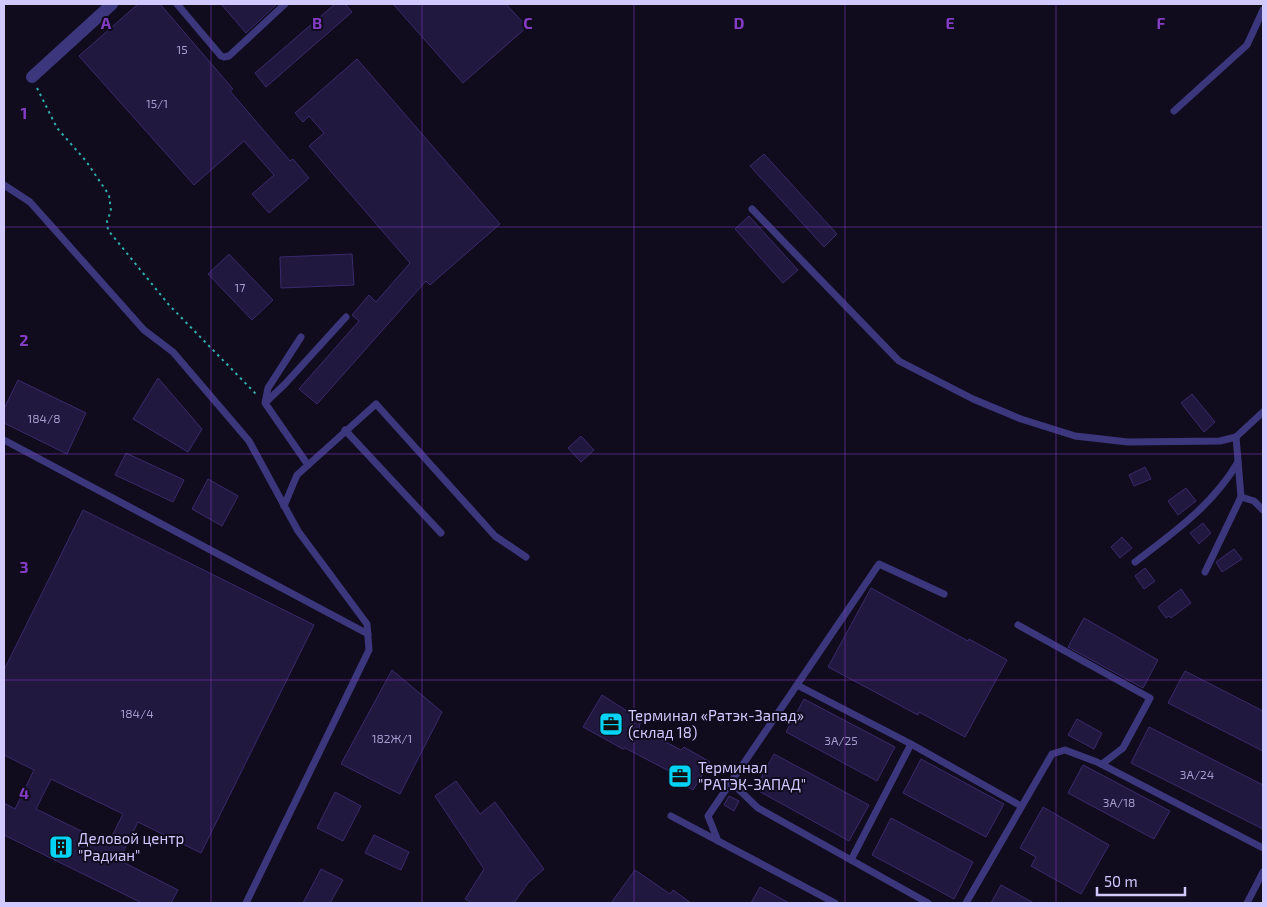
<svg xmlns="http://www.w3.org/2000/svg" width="1267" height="907" font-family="'Exo 2',sans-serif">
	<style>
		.building { fill: #21183f; stroke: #392a6b; fill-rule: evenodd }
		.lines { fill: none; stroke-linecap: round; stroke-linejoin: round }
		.path { stroke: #2dafac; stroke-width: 2; stroke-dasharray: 2.5 4; stroke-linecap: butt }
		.lane { stroke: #3c377d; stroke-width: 7 }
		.street { stroke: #3c377d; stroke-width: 12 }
		.grid { fill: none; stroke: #843cc5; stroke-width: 1; stroke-opacity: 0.55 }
		.labels { text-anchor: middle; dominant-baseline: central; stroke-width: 4; stroke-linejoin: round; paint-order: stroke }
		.number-label { font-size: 12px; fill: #a59dcf }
		.poi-label { font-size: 15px; fill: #d1c9ff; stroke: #100c1e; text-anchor: start }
		.grid-label { font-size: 16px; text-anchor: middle; font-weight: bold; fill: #843cc5; stroke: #100c1e; stroke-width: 4; stroke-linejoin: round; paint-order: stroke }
	</style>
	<rect width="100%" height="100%" fill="#100c1e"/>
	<g class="building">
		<path d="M138 4H160L233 89 230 91 290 161 293 159 309 178 269 213 252 194 274 175 244 141 194 185 79 56Z"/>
		<path d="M221 4H277L246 33Z"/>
		<path d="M335 4H345L352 12 266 87 255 73Z"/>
		<path d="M393 4H506L527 27 463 83Z"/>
		<path d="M357 59 500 224 430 285 426 281 317 404 299 389 359 321 352 315 369 295 376 302 410 263 309 146 324 133 309 116 303 122 295 113Z"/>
		<path d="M764 154 837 234 824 247 750 166Z"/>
		<path d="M749 216 798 270 783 283 735 229Z"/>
		<path d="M229 254 273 300 252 320 208 274Z"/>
		<path d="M352 254 354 285 281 288 280 257Z"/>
		<path d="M158 378 202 429 188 452 133 419Z"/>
		<path d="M18 380 86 413 67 454 4 423V409Z"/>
		<path d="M1192 394 1215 422 1204 432 1181 403Z"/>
		<path d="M581 436 594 450 581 462 568 448Z"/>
		<path d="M126 453 184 480 173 502 115 475Z"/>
		<path d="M1145 467 1151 479 1134 486 1129 475Z"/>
		<path d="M208 479 238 496 222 526 192 509Z"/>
		<path d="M1186 488 1196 501 1178 515 1168 501Z"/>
		<path d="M83 510 314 625 201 853 138 822 119 860 178 890 171 903H142L4 835V803L15 809 34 770 4 755V670ZM51 779 123 814 108 844 36 809Z"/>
		<path d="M1203 523 1211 533 1199 544 1190 533Z"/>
		<path d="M1122 537 1132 548 1120 558 1111 547Z"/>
		<path d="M1234 549 1242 559 1222 572 1216 562Z"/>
		<path d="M1145 568 1155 581 1144 589 1135 576Z"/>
		<path d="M871 588 968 641 969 639 1007 660 965 737 919 712 918 715 828 667Z"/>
		<path d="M1181 589 1191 603 1171 618 1169 616 1166 618 1158 607Z"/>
		<path d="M1084 618 1158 660 1143 688 1068 647Z"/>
		<path d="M392 670 442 712 400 794 341 764Z"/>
		<path d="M1185 671 1263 711V751L1168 703Z"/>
		<path d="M602 695 641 720 639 728 681 750 684 747 710 762 693 790 669 775V771L625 748 623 749 583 727Z"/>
		<path d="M804 699 895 747 877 781 786 732Z"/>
		<path d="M1077 719 1102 733 1094 749 1068 735Z"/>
		<path d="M1149 727 1263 785V829L1131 763Z"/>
		<path d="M774 754 869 805 849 841 755 789Z"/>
		<path d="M921 759 1004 804 986 837 903 793Z"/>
		<path d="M1083 765 1170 811 1154 839 1068 793Z"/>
		<path d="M456 781 480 814 495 802 544 869 528 883 514 903H472L465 899 484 869 435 796Z"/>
		<path d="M335 792 361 806 343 841 317 828Z"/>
		<path d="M729 796 739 801 734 811 724 805Z"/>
		<path d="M1043 807 1109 845 1081 894 1031 866 1036 857 1020 848Z"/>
		<path d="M891 818 973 862 954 899 872 855Z"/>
		<path d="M374 835 409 852 401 870 365 853Z"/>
		<path d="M321 869 343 880 330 903H303Z"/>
		<path d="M635 870 670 894 673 890 691 903H611Z"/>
		<path d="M1001 885 1034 903H991Z"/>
		<path d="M760 887 789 903H751Z"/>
	</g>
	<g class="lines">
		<path class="path" d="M37 88 57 128 86 161 109 195 111 211 107 221 108 230 169 305 257 395"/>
		<g class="lane">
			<path d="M177 4 221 56 224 57 229 56 285 4"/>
			<path d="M1174 111 1247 45 1263 10"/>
			<path d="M4 185 30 202 144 330 173 352 249 441 298 531 367 624 369 650 246 903"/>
			<path d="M752 209 899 361 973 399 1021 419 1075 436 1128 442 1220 441 1236 437 1263 412"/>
			<path d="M301 337 268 388 265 403 308 465"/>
			<path d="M266 402 285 384 346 317"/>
			<path d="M345 430 441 533"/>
			<path d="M4 440 368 634"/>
			<path d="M1241 497 1254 501 1263 510"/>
			<path d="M284 506 297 475 376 404 495 536 526 557"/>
			<path d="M1135 562C1173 533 1213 505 1238 462"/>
			<path d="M1205 572 1241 497 1236 437"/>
			<path d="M1018 625 1150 698 1123 748 1102 764"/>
			<path d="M797 685 911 744 1021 806"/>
			<path d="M731 782 758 808 928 903"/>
			<path d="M671 816 835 903"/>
			<path d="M718 841 708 816 879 564 944 594"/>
			<path d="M851 860 911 744"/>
			<path d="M966 903 1052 754 1065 750 1097 762 1263 848"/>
			<path d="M1247 903 1263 872"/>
		</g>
		<path class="street" d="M32 77 112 4"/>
	</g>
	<path class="grid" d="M211 4V903M422 4V903M634 4V903M845 4V903M1056 4V903M4 227H1263M4 454H1263M4 680H1263"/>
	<defs>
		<g id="office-square" transform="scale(1.25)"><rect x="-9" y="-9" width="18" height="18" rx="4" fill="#01d3f4" stroke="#100c1e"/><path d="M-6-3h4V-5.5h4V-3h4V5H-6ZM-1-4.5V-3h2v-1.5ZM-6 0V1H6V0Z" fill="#111"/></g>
		<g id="building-square" transform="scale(1.25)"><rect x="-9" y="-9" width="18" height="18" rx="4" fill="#01d3f4" stroke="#100c1e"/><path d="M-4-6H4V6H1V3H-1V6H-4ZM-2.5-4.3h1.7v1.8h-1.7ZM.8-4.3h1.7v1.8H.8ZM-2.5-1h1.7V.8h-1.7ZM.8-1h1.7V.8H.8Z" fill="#111"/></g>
	</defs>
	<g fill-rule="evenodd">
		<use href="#office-square" x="611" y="724"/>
		<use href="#office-square" x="680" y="776"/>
		<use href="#building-square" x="61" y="847"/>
	</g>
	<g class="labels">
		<g class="number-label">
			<text x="182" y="49">15</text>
			<text x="157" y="103">15/1</text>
			<text x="240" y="287">17</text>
			<text x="44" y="418">184/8</text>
			<text x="137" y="713">184/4</text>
			<text x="392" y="738">182Ж/1</text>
			<text x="841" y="740">3А/25</text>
			<text x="1197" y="774">3А/24</text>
			<text x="1119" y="802">3А/18</text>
		</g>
		<g class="poi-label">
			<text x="628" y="715">Терминал «Ратэк-Запад»<tspan x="628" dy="17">(склад 18)</tspan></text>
			<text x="698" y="767">Терминал<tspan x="698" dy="17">"РАТЭК-ЗАПАД"</tspan></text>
			<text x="78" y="838">Деловой центр<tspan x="78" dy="17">"Радиан"</tspan></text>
		</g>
	</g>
	<g class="grid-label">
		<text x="106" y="29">A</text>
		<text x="317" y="29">B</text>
		<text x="528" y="29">C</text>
		<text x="739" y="29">D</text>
		<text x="950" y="29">E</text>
		<text x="1161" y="29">F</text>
		<text x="24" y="119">1</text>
		<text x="24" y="346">2</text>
		<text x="24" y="573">3</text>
		<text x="24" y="799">4</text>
	</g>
	<rect width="1267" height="907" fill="none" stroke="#d1c9ff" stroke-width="10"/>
	<path d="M1097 887v8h88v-8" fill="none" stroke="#d1c9ff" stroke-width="2.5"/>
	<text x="1104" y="887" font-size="15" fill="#d1c9ff" stroke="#100c1e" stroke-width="4" paint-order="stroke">50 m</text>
</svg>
